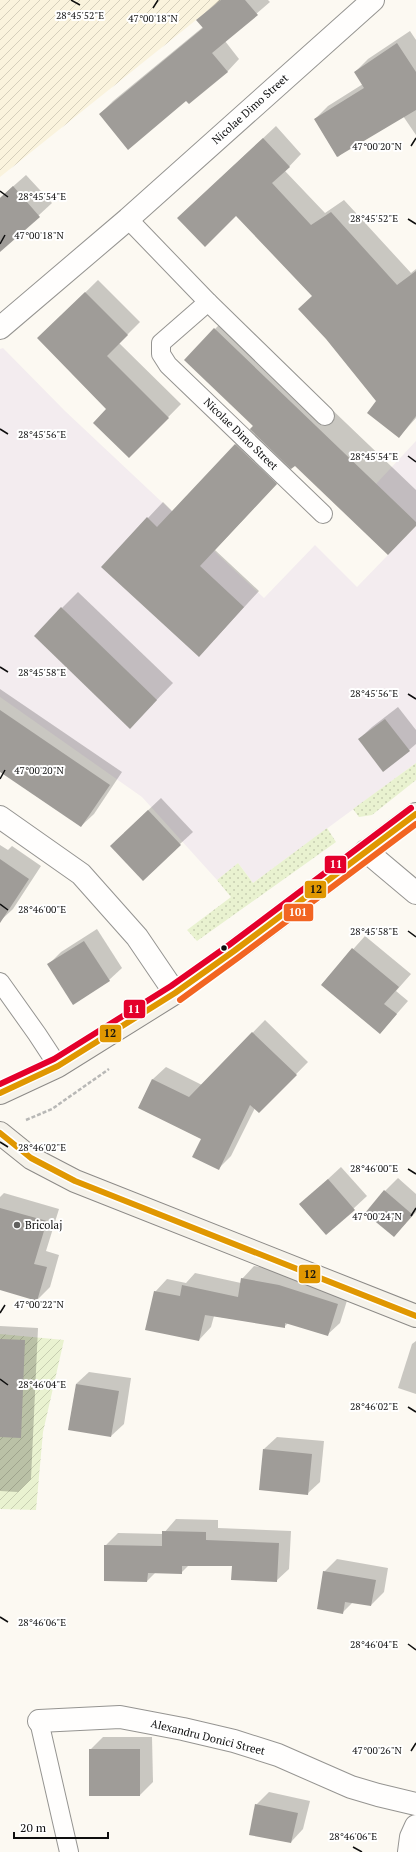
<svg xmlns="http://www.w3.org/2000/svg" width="416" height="1852" font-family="'PT Serif',serif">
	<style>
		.industrial { fill: #f3ecef }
		.farmland { fill: url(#farmland-furrows) }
		.grass { fill: url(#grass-dots) }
		.garden { fill: url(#garden-furrows) }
		.shadow { fill: #0003 }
		.building { fill: #9f9c98 }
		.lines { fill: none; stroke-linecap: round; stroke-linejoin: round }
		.lane-casing { stroke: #959491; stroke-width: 20 }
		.street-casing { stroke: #959491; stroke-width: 24 }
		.secondary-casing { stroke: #8c8a87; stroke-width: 24 }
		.path { stroke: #b8b8b6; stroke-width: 2.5; stroke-dasharray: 4 2; stroke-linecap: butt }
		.lane { stroke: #fffefd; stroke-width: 18 }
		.street { stroke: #fffefd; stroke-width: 22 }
		.secondary { stroke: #f5f2ea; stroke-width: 22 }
		.bus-1-casing { stroke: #fff; stroke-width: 9 }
		.bus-2-casing { stroke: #fff; stroke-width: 9 }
		.bus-3-casing { stroke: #fff; stroke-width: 9 }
		.bus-1 { stroke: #e09701; stroke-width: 6 }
		.bus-2 { stroke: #f26522; stroke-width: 6 }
		.bus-3 { stroke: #e4002b; stroke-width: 6 }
		.ticks { fill: none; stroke: #0e0e0e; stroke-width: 1.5 }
		.bus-dot { fill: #0e0e0e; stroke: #fff; stroke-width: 1.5 }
		.poi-dot { fill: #61605e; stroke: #fff; stroke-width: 1.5 }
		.labels { text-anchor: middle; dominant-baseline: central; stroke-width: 4; stroke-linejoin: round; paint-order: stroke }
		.street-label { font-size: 11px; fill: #0e0e0e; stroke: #fff }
		.poi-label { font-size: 11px; fill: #0e0e0e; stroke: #fff; text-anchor: start }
		.ticks-label { font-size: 10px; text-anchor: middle; fill: #0e0e0e; stroke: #fff; stroke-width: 4; stroke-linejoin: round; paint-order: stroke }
		.line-badge { stroke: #fff; stroke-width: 1.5 }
		.badge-label { font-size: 11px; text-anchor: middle; font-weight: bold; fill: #fff }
		.pale-badge-label { font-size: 11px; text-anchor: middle; font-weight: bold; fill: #111 }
	</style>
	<defs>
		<pattern id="farmland-furrows" width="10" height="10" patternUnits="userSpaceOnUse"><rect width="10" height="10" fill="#faf3dd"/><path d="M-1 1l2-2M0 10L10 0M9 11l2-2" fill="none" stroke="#d5cfbc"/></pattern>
		<pattern id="grass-dots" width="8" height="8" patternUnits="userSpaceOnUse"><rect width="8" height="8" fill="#e9f2d0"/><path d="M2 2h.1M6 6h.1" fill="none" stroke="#c7ceb1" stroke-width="1.8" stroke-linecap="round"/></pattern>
		<pattern id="garden-furrows" width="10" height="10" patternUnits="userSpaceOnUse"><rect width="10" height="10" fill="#e9f2d0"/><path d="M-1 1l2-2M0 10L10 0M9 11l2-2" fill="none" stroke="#c7ceb1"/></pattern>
	</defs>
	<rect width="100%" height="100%" fill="#fcf9f2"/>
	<g class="industrial">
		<path d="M3 348 65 411 264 598 315 545 357 587 416 526V763L253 883 238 863 217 880 142 797 0 697V349Z"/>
		<path d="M416 441V522L376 484Z"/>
	</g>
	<path class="farmland" d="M0 0H221L0 177Z"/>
	<g class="grass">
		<path d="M416 763V780L372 815 359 817 353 809Z"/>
		<path d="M327 828 336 842 197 941 187 930 231 897 217 880 238 863 253 883Z"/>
	</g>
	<path class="garden" d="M0 1334 64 1340 43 1432 36 1510 0 1509Z"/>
	<g class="shadow">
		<path d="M219 0H268L270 2 225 41 239 59 227 72 186 100 100 114 113 101 203 27 197 20Z"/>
		<path d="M410 31 416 40V135L403 116 362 136 338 157 315 119 328 106 363 84 355 72 368 59Z"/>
		<path d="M276 126 301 154 285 171 325 213 344 200 411 273 416 269V418L399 437 313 296 236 215 191 206Z"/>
		<path d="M26 175 52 203 0 251V198Z"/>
		<path d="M98 280 140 322 119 343 181 404 129 457 108 409 39 338Z"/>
		<path d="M231 313 416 490V525L295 464 215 550 259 591 214 640 102 567 163 502 173 512 254 425 215 329Z"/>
		<path d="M78 592 173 683 146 711 62 608Z"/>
		<path d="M0 689 122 772 94 814 81 826 0 770Z"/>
		<path d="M398 707 416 730V744L409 750 359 739 372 727Z"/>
		<path d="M161 798 193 832 180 844 124 833Z"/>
		<path d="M0 845 8 850 12 846 41 866 13 909 0 921Z"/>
		<path d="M97 929 122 968 109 980 49 964 61 952Z"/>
		<path d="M365 936 411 974 396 991 408 1001 380 1033 322 984Z"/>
		<path d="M265 1020 308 1062 259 1112 255 1108 231 1156 219 1168 202 1139 139 1107 153 1079 166 1067 202 1085Z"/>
		<path d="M341 1167 367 1196 326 1234 300 1205Z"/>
		<path d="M398 1178 416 1194V1212L394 1236 385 1191Z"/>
		<path d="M4 1193 59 1209 46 1251 59 1255 50 1287 37 1300 0 1289V1197Z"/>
		<path d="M254 1266 292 1272 350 1291 340 1323 327 1335 288 1323 284 1327 214 1316 211 1327 199 1340 155 1292 167 1279 186 1283 195 1273 241 1283 242 1279Z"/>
		<path d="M0 1326 38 1328 31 1479 18 1492 0 1491Z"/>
		<path d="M416 1341V1394L398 1388 412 1344Z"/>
		<path d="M89 1372 131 1378 124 1424 111 1436 76 1384Z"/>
		<path d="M277 1437 324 1441 320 1482 307 1494 264 1449Z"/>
		<path d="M176 1519 218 1520V1528L291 1531 289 1569 276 1581 233 1565H189L181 1573 156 1572 147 1581 105 1546 118 1533 163 1534Z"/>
		<path d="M337 1559 388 1568 384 1592 371 1605 353 1602 343 1612 324 1572Z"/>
		<path d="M103 1737H152L153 1782 140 1795 90 1750Z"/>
		<path d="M269 1792 310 1801 303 1829 291 1842 256 1805Z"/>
	</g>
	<g class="building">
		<path d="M221 0H245L258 15 212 53 228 72 189 104 186 101 128 150 99 114 203 28 196 20Z"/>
		<path d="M397 43 416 72V110L337 157 314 119 364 88 354 72Z"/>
		<path d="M263 138 290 167 272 183 311 225 331 212 397 285 416 271V416L399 438 367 413 376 401 326 339 298 309 312 296 236 216 205 247 177 218Z"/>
		<path d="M13 186 40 217 0 252V198Z"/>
		<path d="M85 292 128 335 107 356 169 418 129 458 93 423 106 409 37 338Z"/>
		<path d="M214 328 416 522V526L388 555 295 466 291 469 250 429 253 426 184 360Z"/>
		<path d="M235 444 277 484 200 566 244 607 199 657 101 567 147 517 157 527Z"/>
		<path d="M61 607 157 700 130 729 34 636Z"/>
		<path d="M0 710 110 785 81 827 0 772Z"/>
		<path d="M385 719 410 751 383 772 358 739Z"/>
		<path d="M148 810 181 845 143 881 110 846Z"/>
		<path d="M0 859 29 879 0 923Z"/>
		<path d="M84 941 110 981 73 1005 47 964Z"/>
		<path d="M352 948 399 987 384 1004 397 1014 380 1034 321 985Z"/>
		<path d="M252 1032 297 1075 259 1113 250 1105 219 1170 192 1157 201 1139 138 1108 152 1079 189 1097Z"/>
		<path d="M328 1179 355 1210 326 1235 299 1204Z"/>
		<path d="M384 1190 413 1215 394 1237 365 1213Z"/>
		<path d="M0 1208 47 1221 34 1264 47 1267 37 1301 0 1290Z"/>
		<path d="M241 1278 279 1285 338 1304 328 1336 285 1323V1328L205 1315 199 1341 145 1330 154 1291 180 1296 182 1285 238 1297Z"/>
		<path d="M0 1339 25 1340 21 1438 0 1437Z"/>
		<path d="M76 1384 119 1391 111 1437 68 1430Z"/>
		<path d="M263 1449 312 1454 308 1495 259 1490Z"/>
		<path d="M162 1531 206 1532V1540L279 1543 277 1582 231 1580 232 1566H182V1574L148 1573 147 1582 104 1581V1545L162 1546Z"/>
		<path d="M323 1571 376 1580 371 1606 345 1602 343 1614 317 1609Z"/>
		<rect x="89" y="1749" width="51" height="47"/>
		<path d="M255 1804 298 1813 291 1843 249 1835Z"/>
	</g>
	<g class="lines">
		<g class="lane-casing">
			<g id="lane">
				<path d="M128 219 208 302 325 416"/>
				<path d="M208 302 161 343V354L168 365 323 514"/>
				<path d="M0 982 37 1034 58 1066"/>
				<path d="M39 1721 69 1852"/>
			</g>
		</g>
		<g class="street-casing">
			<g id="street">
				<path d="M0 328 128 219 373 0"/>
				<path d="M0 817 81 874 137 937 175 993"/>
				<path d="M366 851 416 893"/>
				<path d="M39 1721 120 1717 183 1729 234 1741 278 1755 351 1787 378 1795 416 1804"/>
				<path d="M409 1852 411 1837 416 1826"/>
			</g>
		</g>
		<g class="secondary-casing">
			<g id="secondary">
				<path d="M0 1093 58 1066 175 993 234 951 416 814"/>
				<path d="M0 1133 31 1158 75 1181 416 1316"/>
			</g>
		</g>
		<path class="path" d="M26 1120 52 1109 109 1069"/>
		<use href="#lane" class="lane"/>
		<use href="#street" class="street"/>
		<use href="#secondary" class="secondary"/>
		<g class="bus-1-casing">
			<g id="bus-1">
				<path d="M0 1093 58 1066 175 993 234 951 416 814"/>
				<path d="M0 1133 31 1158 75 1181 416 1316"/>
			</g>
		</g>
		<g class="bus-2-casing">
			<path id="bus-2" d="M180 1000 239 957 416 824"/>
		</g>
		<g class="bus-3-casing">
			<path id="bus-3" d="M0 1084 54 1059 171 986 229 945 411 808"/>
		</g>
		<use href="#bus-1" class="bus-1"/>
		<use href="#bus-2" class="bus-2"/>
		<use href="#bus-3" class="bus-3"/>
	</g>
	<path class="ticks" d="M71 0 80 5M153 8 158 0M411 146 416 138M0 191 8 197M408 219 416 224M0 244 5 235M0 429 8 434M408 456 416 462M0 667 8 672M408 694 416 699M0 779 5 770M0 904 8 910M408 931 416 937M0 1142 8 1147M408 1169 416 1174M411 1216 416 1208M0 1313 5 1305M0 1379 8 1385M408 1407 416 1412M0 1617 8 1622M408 1644 416 1650M411 1751 416 1743M353 1847 362 1852"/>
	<circle class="bus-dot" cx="224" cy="948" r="3.5"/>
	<circle class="poi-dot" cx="17" cy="1225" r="4"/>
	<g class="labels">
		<g class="street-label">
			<text transform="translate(250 109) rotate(-42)">Nicolae Dimo Street</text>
			<text transform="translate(241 434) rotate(44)">Nicolae Dimo Street</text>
			<text transform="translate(208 1737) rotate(14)">Alexandru Donici Street</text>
		</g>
		<g class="poi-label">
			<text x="25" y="1225">Bricolaj</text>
		</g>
	</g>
	<g class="ticks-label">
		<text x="80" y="19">28°45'52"E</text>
		<text x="153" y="22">47°00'18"N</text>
		<text x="377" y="150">47°00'20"N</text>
		<text x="42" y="200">28°45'54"E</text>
		<text x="374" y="222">28°45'52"E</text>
		<text x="39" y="239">47°00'18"N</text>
		<text x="42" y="438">28°45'56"E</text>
		<text x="374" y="460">28°45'54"E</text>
		<text x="42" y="676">28°45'58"E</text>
		<text x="374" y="697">28°45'56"E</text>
		<text x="39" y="774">47°00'20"N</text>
		<text x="42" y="913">28°46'00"E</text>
		<text x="374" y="935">28°45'58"E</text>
		<text x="42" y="1151">28°46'02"E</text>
		<text x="374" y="1172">28°46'00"E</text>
		<text x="377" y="1220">47°00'24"N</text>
		<text x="39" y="1308">47°00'22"N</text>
		<text x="42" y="1388">28°46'04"E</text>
		<text x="374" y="1410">28°46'02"E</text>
		<text x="42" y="1626">28°46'06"E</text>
		<text x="374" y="1648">28°46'04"E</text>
		<text x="377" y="1754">47°00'26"N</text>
		<text x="353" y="1840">28°46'06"E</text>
	</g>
	<g class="line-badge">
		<rect x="324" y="855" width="23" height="19" rx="4" fill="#e4002b"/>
		<rect x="304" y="880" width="23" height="19" rx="4" fill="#e09701"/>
		<rect x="283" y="903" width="31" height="19" rx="4" fill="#f26522"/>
		<rect x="123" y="999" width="23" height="20" rx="4" fill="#e4002b"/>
		<rect x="99" y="1024" width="23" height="19" rx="4" fill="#e09701"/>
		<rect x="298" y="1264" width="23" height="20" rx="4" fill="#e09701"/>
	</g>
	<g class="badge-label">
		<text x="336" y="868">11</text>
		<text x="298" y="916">101</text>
		<text x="134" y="1013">11</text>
	</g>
	<g class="pale-badge-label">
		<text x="316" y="893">12</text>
		<text x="110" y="1037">12</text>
		<text x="310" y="1278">12</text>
	</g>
	<path d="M14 1832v6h94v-6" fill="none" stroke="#0e0e0e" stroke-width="2"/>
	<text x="20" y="1832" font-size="12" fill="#0e0e0e" stroke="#ffffff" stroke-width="3" paint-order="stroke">20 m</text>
</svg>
